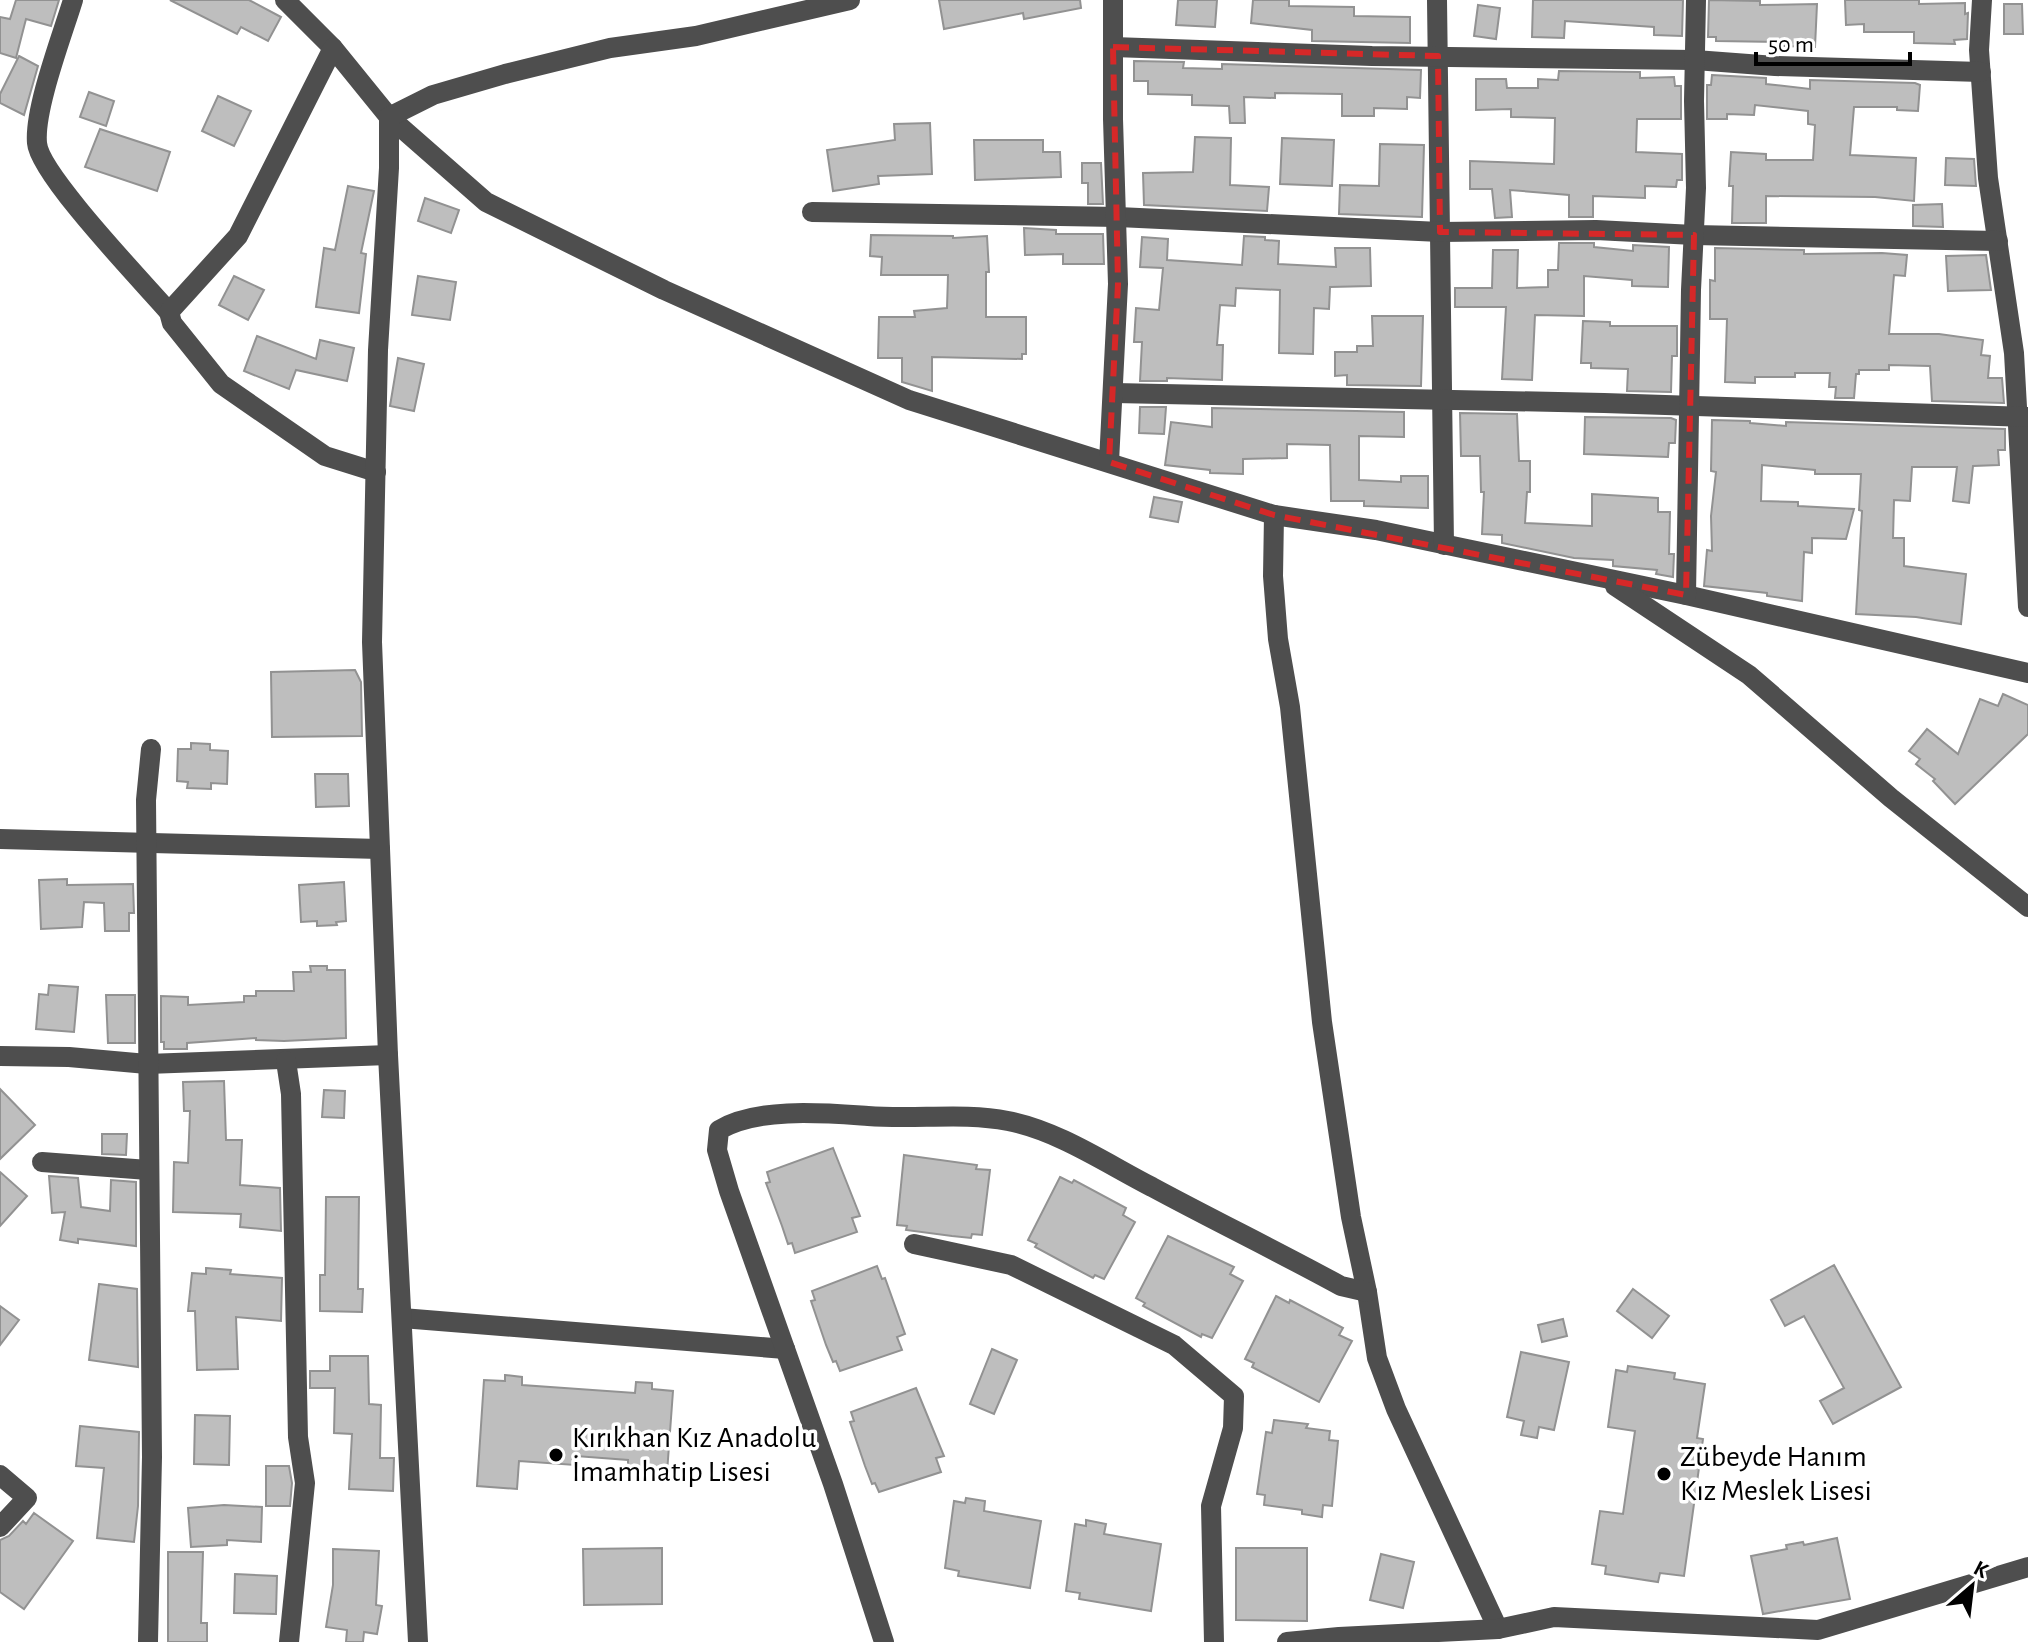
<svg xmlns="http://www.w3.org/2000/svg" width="2028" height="1642" font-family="'Alegreya Sans',sans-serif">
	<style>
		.building { fill: #bebebe; stroke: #929292; stroke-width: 2 }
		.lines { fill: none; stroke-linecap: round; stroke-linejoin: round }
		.minor { stroke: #4e4e4e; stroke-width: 20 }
		.marked { fill: none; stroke: #d62828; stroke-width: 6; stroke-dasharray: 16 10; stroke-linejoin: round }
		.poi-dot { fill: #000; stroke: #fff; stroke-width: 3 }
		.labels { text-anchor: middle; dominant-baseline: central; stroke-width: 7; stroke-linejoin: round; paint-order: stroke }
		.poi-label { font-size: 30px; fill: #000; stroke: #fff; text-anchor: start }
	</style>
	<rect width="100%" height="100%" fill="#fff"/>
	<g class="building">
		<path d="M16 0H59L51 26 26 19 16 58 0 53V17L10 19Z"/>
		<path d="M170 0H249L281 17 268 41 241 27 237 34Z"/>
		<path d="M939 0H1080L1081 8 1024 19 1023 13 944 29Z"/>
		<path d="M1178 0H1217L1215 27 1176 25Z"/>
		<path d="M1253 0H1289V6L1354 7V16L1410 17V43L1312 41V30L1251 23Z"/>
		<path d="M1533 0H1683L1682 36 1654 35V27L1565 21 1564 38 1532 37Z"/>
		<path d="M1709 0 1760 1V5L1817 4 1815 47 1784 46V42L1716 41V37H1708Z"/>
		<path d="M1845 0H1919V4L1965 3V14L1968 13 1967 39 1954 40 1955 44 1914 43V32H1864V24L1846 25Z"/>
		<path d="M2004 4H2022L2023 34H2004Z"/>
		<path d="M1478 5 1500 8 1496 39 1474 36Z"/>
		<path d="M19 56 38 66 24 115 0 103V94Z"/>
		<path d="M1134 61 1184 62 1183 68 1222 69V64L1421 70 1420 98 1407 97V109L1374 108V116H1342V94L1275 93V98L1244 97 1245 123H1230L1229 106 1192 105V95L1148 94V81H1134Z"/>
		<path d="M1559 71 1640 72V78L1674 77 1675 86H1681V119H1637L1636 152 1682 154V180H1677L1676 187 1645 186V198L1593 196V217H1569V195L1510 190 1512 217 1495 218 1492 189H1470V161L1554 164 1555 118 1511 117V109L1476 110V79H1506L1507 88H1538V79L1558 80Z"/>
		<path d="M1712 75 1766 78V84L1810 89V80L1915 83 1920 85 1918 111 1897 110V107H1854L1850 155 1916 158 1914 201 1875 197 1766 196V223H1732L1733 186H1729L1731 152 1766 154V160H1813L1815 125 1808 124V111L1755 105 1754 115 1727 114V119H1707V85H1711Z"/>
		<path d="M89 92 114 101 106 126 80 117Z"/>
		<path d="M218 96 251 111 234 146 202 131Z"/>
		<path d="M930 123 932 174 878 176 879 184 833 191 827 150 895 140 894 124Z"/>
		<path d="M100 129 170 152 157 191 85 167Z"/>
		<path d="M1195 137 1231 138 1230 185 1269 187 1267 211 1144 205 1143 173 1193 172Z"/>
		<path d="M1282 138 1334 140 1332 186 1280 184Z"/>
		<path d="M974 140H1043V152H1060L1061 177 975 180Z"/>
		<path d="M1380 144 1424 145 1422 217 1339 214 1340 185 1379 186Z"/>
		<path d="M1946 158 1974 159 1976 186 1945 185Z"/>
		<path d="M1082 163H1101L1103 204H1088V183H1082Z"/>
		<path d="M348 186 374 191 361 253 366 254 359 313 316 307 324 248 335 250Z"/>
		<path d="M425 198 459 210 451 233 418 221Z"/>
		<path d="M1942 204 1943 227 1913 226V205Z"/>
		<path d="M1024 228 1056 230V234H1103L1104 264H1063V254L1025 255Z"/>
		<path d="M871 235 953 236V238L987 236 989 272H986V317H1026V354H1022V359L932 357V391L902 382V358H878L879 317H915L914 311 947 308 948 275H881L882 257 870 256Z"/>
		<path d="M1244 236 1265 237V240L1279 241 1278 264 1336 267 1335 248H1370L1371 286 1330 287 1329 309 1314 308 1313 354 1279 353 1280 290 1236 288 1235 306 1220 305 1217 345H1223L1222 380 1167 378V381H1140L1142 342H1134L1136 308 1159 310 1163 268 1140 267 1142 237 1168 239 1167 260 1242 265Z"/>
		<path d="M1559 243H1594V247L1633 251V245L1669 247 1668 287 1632 286V280L1584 276V316L1535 315 1532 380 1502 379 1506 307H1455V288H1492L1493 250H1518L1517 288 1548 287V270H1558Z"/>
		<path d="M1715 248 1804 250V254L1882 253 1907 255 1905 276 1894 275 1889 334H1939L1983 340 1981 355 1990 356 1988 378H2002L2004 403 1932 401 1930 366 1889 365V370H1859V374H1856L1854 398H1835L1836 387H1829L1830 373H1795V377H1755V383L1725 382 1727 319H1710V280L1715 281Z"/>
		<path d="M1986 255 1991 290 1948 291 1946 256Z"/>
		<path d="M234 276 264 290 248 320 219 305Z"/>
		<path d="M418 276 456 282 450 320 412 315Z"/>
		<path d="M1372 316H1423L1421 386 1347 385V375L1335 376V352H1357V346H1373Z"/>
		<path d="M1583 321 1610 322V326H1677V356H1672L1671 392 1627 391 1628 369 1591 368V363H1581Z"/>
		<path d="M257 336 316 359 320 340 354 348 347 381 296 370 289 389 244 371Z"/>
		<path d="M398 358 424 364 414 411 390 406Z"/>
		<path d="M1140 407H1166L1164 434 1139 433Z"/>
		<path d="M1212 408 1404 412V437L1359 436V480L1401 482V476H1428V508L1364 506V501H1331L1330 445 1287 444V458L1243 459V474L1210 473V470L1165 465 1171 422 1212 427Z"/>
		<path d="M1460 413 1517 414 1519 461H1530V492H1527L1525 523 1592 526V494L1658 498V512H1670L1669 554H1674L1673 577 1656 574 1657 570 1613 566V560L1574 558 1502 543V535L1482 534 1484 492H1481L1480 456H1461Z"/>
		<path d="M1585 417 1671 418 1676 420 1675 443H1669L1668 457 1584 454Z"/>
		<path d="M1712 420 1750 421V423L1786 426V422L2005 429V450H1998L1999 465 1973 466 1969 503 1953 501 1957 467H1912L1910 501 1894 500 1893 538H1904V566L1966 574 1961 624 1916 617 1856 614 1862 511 1859 510 1861 474H1815V470L1762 465 1761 501 1798 502V506L1854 509 1846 539 1812 538V553L1804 552 1802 601 1767 596V593L1704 586 1707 550 1712 551 1711 516 1716 472 1711 471Z"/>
		<path d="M1154 497 1182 502 1178 522 1150 517Z"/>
		<path d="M355 670 361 682 362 736 272 737 271 672Z"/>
		<path d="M2003 694 2028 705V734L1955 804 1933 781 1935 779 1916 764 1920 759 1909 751 1927 729 1958 754 1980 699 1998 706Z"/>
		<path d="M191 743 210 744V750L228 751 227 784 211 783V789L187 788 188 782 177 781 178 749H191Z"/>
		<path d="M315 774H348L349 806 316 807Z"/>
		<path d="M67 879V885L133 884 134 913H129V931H105L104 903 84 902 82 927 41 929 39 880Z"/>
		<path d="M344 882 346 921 336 922 337 925 317 926V921L301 922 299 885Z"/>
		<path d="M310 966H327V970H345L346 1038 284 1041 256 1040V1038L187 1043V1049H164V1042H161V996L188 997V1005L244 1002V996H256V991H294L293 972H311Z"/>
		<path d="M49 985 78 987 74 1032 36 1029 39 994 48 995Z"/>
		<path d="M106 995H135V1043H108Z"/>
		<path d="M224 1081 226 1140H242L240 1185 280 1188 281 1231 240 1227 241 1214 173 1212 174 1162 188 1163 190 1111H184L183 1082Z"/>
		<path d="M0 1089 35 1125 0 1159Z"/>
		<path d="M324 1090 345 1091 344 1118 322 1117Z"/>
		<path d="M102 1134H127L126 1155 102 1154Z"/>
		<path d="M833 1148 860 1216 852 1218 857 1232 795 1253 792 1243 788 1244 782 1226 766 1183 770 1182 767 1172Z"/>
		<path d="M904 1155 977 1165 976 1169 990 1170 982 1235 972 1234 971 1238 952 1236 906 1230 907 1226 897 1225Z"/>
		<path d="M0 1172 27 1196 0 1226Z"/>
		<path d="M49 1176 78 1178 81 1207 110 1211 111 1180 136 1182V1246L78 1239V1243L60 1240 65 1212 52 1213Z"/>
		<path d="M1060 1177 1072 1183 1074 1180 1126 1208 1123 1215 1135 1222 1104 1279 1095 1275 1093 1278 1076 1269 1035 1247 1037 1244 1028 1240Z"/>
		<path d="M326 1197H359L358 1289H363L362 1312 320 1311V1275H325Z"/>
		<path d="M1168 1236 1234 1267 1230 1274 1243 1281 1212 1338 1202 1334 1201 1337 1143 1306 1145 1303 1136 1298Z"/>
		<path d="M1834 1265 1901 1387 1833 1424 1820 1401 1844 1388 1804 1316 1785 1326 1771 1300Z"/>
		<path d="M877 1266 882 1279 885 1278 905 1334 897 1337 902 1350 840 1371 836 1361 833 1362 826 1345 811 1301 815 1300 812 1291Z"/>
		<path d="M206 1268 231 1270 230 1274 282 1278 281 1321 236 1317 238 1369 197 1370 195 1311H188L192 1273 206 1274Z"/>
		<path d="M99 1284 137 1289 138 1367 89 1360Z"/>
		<path d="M1633 1289 1669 1316 1652 1338 1617 1311Z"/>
		<path d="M1276 1296 1289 1303 1290 1300 1343 1328 1339 1335 1352 1341 1319 1402 1252 1367 1254 1363 1245 1359Z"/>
		<path d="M0 1306 19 1320 0 1345Z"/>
		<path d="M1563 1319 1567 1336 1542 1342 1538 1325Z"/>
		<path d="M992 1349 1017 1360 994 1414 970 1404Z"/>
		<path d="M1521 1352 1569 1362 1554 1430 1539 1427 1537 1438 1521 1435 1524 1421 1507 1417Z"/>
		<path d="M330 1356H368L369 1404 381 1405 380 1458H394L393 1491 349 1489 352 1434 334 1433 335 1388H310V1371H330Z"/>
		<path d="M1628 1366 1675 1373 1674 1379 1705 1384 1697 1438 1703 1439 1684 1576 1660 1573 1658 1582 1605 1574 1606 1566 1592 1564 1600 1511 1623 1514 1635 1431 1608 1427 1616 1370 1627 1372Z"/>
		<path d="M505 1375 522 1377V1385L635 1393 636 1382 652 1383V1389L673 1391 667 1473 628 1470V1460L576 1456 575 1465 519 1461 517 1489 477 1486 484 1380 505 1381Z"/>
		<path d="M916 1388 944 1456 936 1458 941 1472 879 1492 875 1483 872 1484 865 1466 850 1422 854 1421 851 1412Z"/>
		<path d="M195 1415 230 1416 229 1465 194 1464Z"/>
		<path d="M1274 1420 1308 1424 1306 1428 1330 1431 1329 1440 1338 1441 1332 1506 1323 1505 1322 1517 1302 1514V1510L1264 1505 1265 1495 1257 1494 1266 1432 1272 1433Z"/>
		<path d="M80 1426 139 1432 138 1506 134 1542 97 1538 104 1468 76 1466Z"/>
		<path d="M266 1466H289L292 1483 290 1506H266Z"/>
		<path d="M966 1498 985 1501 984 1511 1041 1521 1030 1588 958 1576 959 1571 945 1568 954 1501 965 1503Z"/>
		<path d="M224 1505 262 1507 261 1542 227 1540V1545L191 1547 188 1508Z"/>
		<path d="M34 1513 73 1541 24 1609 0 1592V1540L9 1536 23 1521 26 1524Z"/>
		<path d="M1086 1520 1106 1524 1104 1534 1161 1544 1151 1611 1079 1599 1080 1593 1066 1591 1075 1524 1086 1526Z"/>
		<path d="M1837 1538 1850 1599 1763 1614 1751 1556 1787 1549 1786 1545 1803 1542 1804 1545Z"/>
		<path d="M662 1548V1604L584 1605 583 1549Z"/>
		<path d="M1236 1548H1307V1621L1236 1620Z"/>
		<path d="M333 1549 379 1551 376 1605 382 1606 377 1634 364 1632 363 1642H346L347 1630 326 1627 333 1585Z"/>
		<path d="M168 1552H203L201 1623H207V1642H168Z"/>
		<path d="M1381 1554 1414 1562 1403 1608 1370 1600Z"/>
		<path d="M235 1574 277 1576 276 1614 234 1613Z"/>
	</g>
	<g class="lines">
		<g class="minor">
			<path d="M73 0C62 36 34 109 37 143 39 174 144 283 169 312L172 323 221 384 325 456 376 472"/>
			<path d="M285 0 333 48 389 117 486 202 664 290 909 400 1274 515 1376 530 1686 595 2028 673"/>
			<path d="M1437 0 1444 545"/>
			<path d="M1982 0 1979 50 1988 178 2014 353 2028 607"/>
			<path d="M1113 47 1372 56 1695 60 1775 66 1981 72"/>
			<path d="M812 212 1118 217 1440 232 1596 230 1694 235 1998 241"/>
			<path d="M169 312 238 236 333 48"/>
			<path d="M1114 393 1604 403 2028 417"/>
			<path d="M1109 462 1118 284 1113 119V0"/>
			<path d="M1274 515 1273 576 1278 639 1290 707 1322 1022 1351 1217 1367 1292 1377 1358 1396 1409 1498 1629"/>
			<path d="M1615 586 1749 675 1891 798 2028 907"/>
			<path d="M1686 595 1691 290 1696 188 1694 101 1696 0"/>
			<path d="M0 839 380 849"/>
			<path d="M0 1056 69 1057 147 1064 388 1055"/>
			<path d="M286 1061 291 1094 298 1437 305 1483 289 1642"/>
			<path d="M42 1162 148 1170"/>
			<path d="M914 1244 1011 1265 1174 1345 1234 1396 1233 1428 1211 1506 1214 1642"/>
			<path d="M402 1318 785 1349"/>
			<path d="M0 1475 27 1498 0 1527"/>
			<path d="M148 1642 152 1457 146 800 151 749"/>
			<path d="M418 1642 388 1055 372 642 378 350 389 168V117L433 95 505 74 610 48 696 36 850 0"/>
			<path d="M884 1642 833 1484 729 1191 717 1150 719 1130C758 1107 824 1113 868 1116 915 1120 963 1112 1008 1121 1059 1131 1107 1164 1152 1187 1215 1221 1279 1252 1341 1286L1367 1292"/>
			<path d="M1287 1642 1339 1637 1498 1629 1554 1617 1818 1630 2028 1567"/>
		</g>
	</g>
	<path class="marked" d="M1113 47 1438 56 1440 232 1694 235 1686 595 1274 515 1109 462 1118 284Z"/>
	<g class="poi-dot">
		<circle cx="556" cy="1455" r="8"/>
		<circle cx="1664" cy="1474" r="8"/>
	</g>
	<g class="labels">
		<g class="poi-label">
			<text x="572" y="1438">Kırıkhan Kız Anadolu<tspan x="572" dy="34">İmamhatip Lisesi</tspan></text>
			<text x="1680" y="1457">Zübeyde Hanım<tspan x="1680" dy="34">Kız Meslek Lisesi</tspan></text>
		</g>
	</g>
	<g transform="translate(1972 1586) rotate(28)" stroke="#ffffff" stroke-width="6" paint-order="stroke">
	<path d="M0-6L14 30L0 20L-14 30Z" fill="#000000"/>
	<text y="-12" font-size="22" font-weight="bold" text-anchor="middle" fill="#000000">K</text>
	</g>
	<path d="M1756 52v12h154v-12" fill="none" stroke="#000000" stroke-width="4"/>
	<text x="1768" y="52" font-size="24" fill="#000000" stroke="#ffffff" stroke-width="6" paint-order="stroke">50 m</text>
</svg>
